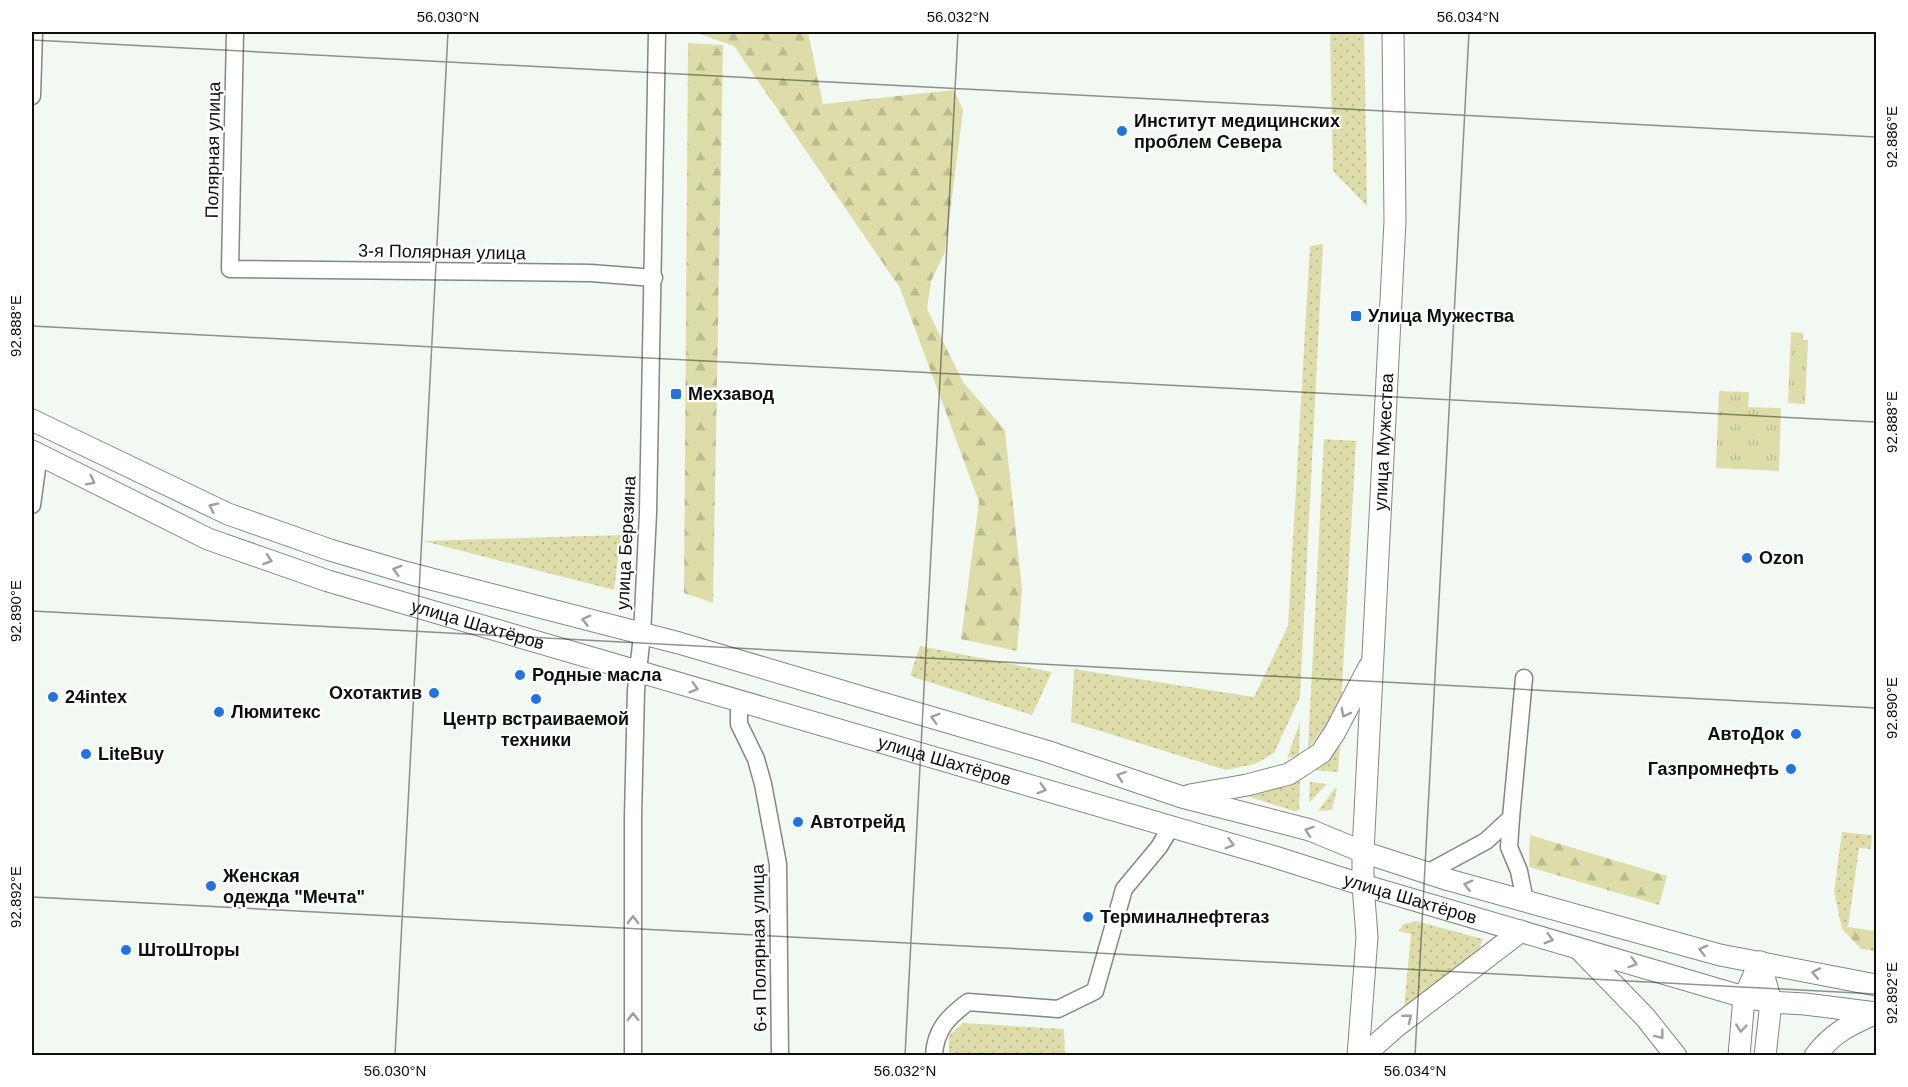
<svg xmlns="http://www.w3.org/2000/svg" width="1908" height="1087" font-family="Helvetica,sans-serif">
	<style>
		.grass { fill: url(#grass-dots) }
		.forest { fill: url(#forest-firs) }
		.park { fill: url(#park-tufts) }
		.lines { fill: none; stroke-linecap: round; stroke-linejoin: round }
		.minor-casing { stroke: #828883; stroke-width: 19 }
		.major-casing { stroke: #828883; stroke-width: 23 }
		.minor { stroke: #fff; stroke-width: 16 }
		.major { stroke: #fff; stroke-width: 21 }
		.oneway { stroke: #9e9f9e }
		.ticks { fill: none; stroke: #0d0f0d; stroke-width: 1.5; stroke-opacity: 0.45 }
		.poi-dot { fill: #2273de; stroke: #fff; stroke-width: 2 }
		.labels { text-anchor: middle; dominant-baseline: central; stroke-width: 4.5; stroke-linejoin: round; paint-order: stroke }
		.poi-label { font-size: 18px; font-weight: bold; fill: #0d0f0d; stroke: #fff; text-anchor: start }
		.street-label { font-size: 18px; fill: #0d0f0d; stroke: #fff }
		.neatline { fill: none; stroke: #0d0f0d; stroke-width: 2 }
		.ticks-label { font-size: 15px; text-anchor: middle; fill: #0d0f0d }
	</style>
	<defs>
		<pattern id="grass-dots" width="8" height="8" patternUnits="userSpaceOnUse" patternTransform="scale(1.5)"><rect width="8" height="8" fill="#deddaa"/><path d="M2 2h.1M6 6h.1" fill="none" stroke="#bdbc91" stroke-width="1.8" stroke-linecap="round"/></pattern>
		<pattern id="forest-firs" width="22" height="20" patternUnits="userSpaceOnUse" patternTransform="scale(1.5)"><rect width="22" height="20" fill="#deddaa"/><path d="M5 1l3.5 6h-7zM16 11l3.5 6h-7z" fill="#bdbc91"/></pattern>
		<pattern id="park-tufts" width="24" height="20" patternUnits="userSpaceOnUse" patternTransform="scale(1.5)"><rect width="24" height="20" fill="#deddaa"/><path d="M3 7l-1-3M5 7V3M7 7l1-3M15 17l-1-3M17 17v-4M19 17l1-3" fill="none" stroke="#bdbc91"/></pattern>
	</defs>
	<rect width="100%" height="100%" fill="#f2f9f3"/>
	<g class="grass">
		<path d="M1330 32H1364L1367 206 1333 171Z"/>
		<path d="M1323 244 1300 697 1274 753 1255 764 1226 770 1071 722 1074 669 1254 697 1288 626 1310 246Z"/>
		<path d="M1324 439 1356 441 1341 705 1308 749Z"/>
		<path d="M621 535 614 590 423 541Z"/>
		<path d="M920 646 1052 672 1032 715 910 676Z"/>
		<path d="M1300 722 1299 755 1287 758Z"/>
		<path d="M1340 745 1338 772 1312 770Z"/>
		<path d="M1300 778 1299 810 1294 811 1237 793Z"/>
		<path d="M1310 782 1327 784 1309 803Z"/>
		<path d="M1335 788H1337L1332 810 1318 811Z"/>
		<path d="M1842 832 1872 835 1871 849 1859 848 1848 927 1842 929 1834 892Z"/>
		<path d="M1416 921 1483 939 1477 955 1404 1008 1411 934 1398 931 1404 924Z"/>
		<path d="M963 1023 1064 1029 1065 1055H949V1036Z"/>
	</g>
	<g class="forest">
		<path d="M694 32H808L823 104 954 90 963 110 945 252 931 281 927 309 963 382 1005 430 1022 589 1017 651 961 639 979 502 900 288 734 46Z"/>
		<path d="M688 43 723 45 713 603 684 593Z"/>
		<path d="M1530 835 1667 876 1659 905 1529 867Z"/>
		<path d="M1848 927 1876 931V951L1861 949 1842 929Z"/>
	</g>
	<g class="park">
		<path d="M1791 332 1803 333V340H1808L1805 404 1788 403Z"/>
		<path d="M1719 391 1749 392 1748 407 1781 408 1779 471 1716 468Z"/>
	</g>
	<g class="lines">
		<g class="minor-casing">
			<g id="minor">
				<path d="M235 32 230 269 591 273 654 278"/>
				<path d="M32 96 34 32"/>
				<path d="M32 505 39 454"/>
				<path d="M739 702V724L756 759 763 784 778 864 780 1056"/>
				<path d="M1511 818 1509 847 1519 871 1525 901"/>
				<path d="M1427 873 1486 841 1511 818 1524 678"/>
				<path d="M633 1056V817L636 690 642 635 648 513 657 32"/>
				<path d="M934 1056C935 1030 948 1017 968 1002L1058 1009 1095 991 1124 889 1159 847 1171 827"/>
			</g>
		</g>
		<g class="major-casing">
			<g id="major">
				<path d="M32 420 228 514 330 550 408 573 679 643 872 700 1046 751 1182 797 1310 830 1363 852 1449 880 1720 955 1876 985"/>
				<path id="s1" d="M32 451 208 539 328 581 1275 857 1363 885 1744 997 1771 1002 1805 1004 1876 1013"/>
				<path d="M1190 795 1247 785 1289 774 1321 753 1335 732 1369 667"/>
				<path d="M1579 949 1645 1017 1676 1056"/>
				<path d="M1760 962 1771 1002 1765 1056"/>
				<path id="s2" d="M1358 1056 1367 937 1363 885V852L1395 221 1393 32"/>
				<path d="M1363 1056 1397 1026 1521 931"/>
				<path d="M1739 1056 1744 997 1760 962"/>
				<path d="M1815 1056C1833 1032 1850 1025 1876 1013"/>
			</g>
		</g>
		<use href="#minor" class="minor"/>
		<use href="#major" class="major"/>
	</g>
	<defs><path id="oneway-chevron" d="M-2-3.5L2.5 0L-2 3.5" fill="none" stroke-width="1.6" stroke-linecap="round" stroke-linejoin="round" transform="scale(1.5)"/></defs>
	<g class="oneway">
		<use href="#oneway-chevron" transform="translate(91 481) rotate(27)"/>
		<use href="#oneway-chevron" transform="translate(213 507) rotate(-154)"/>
		<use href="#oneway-chevron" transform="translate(268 560) rotate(19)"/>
		<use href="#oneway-chevron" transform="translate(397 570) rotate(-164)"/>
		<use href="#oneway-chevron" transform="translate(586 620) rotate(-165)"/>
		<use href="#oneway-chevron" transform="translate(694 688) rotate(16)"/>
		<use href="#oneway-chevron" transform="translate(1345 713) rotate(118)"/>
		<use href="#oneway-chevron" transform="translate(935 718) rotate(-164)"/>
		<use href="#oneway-chevron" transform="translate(1121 776) rotate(-161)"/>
		<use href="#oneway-chevron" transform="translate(1042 789) rotate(16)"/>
		<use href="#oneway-chevron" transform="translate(1309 831) rotate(-162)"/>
		<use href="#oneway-chevron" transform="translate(1230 844) rotate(16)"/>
		<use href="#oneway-chevron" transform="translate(1468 885) rotate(-165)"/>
		<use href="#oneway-chevron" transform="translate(633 920) rotate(-90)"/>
		<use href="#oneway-chevron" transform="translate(1549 939) rotate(16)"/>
		<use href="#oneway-chevron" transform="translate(1703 950) rotate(-165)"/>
		<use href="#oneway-chevron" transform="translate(1633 963) rotate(17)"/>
		<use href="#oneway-chevron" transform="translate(1816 973) rotate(-169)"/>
		<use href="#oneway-chevron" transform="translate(633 1017) rotate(-90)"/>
		<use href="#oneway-chevron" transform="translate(1408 1018) rotate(-38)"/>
		<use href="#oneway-chevron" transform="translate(1741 1028) rotate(96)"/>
		<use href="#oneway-chevron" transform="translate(1660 1035) rotate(52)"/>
	</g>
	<path class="ticks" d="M32 40 1876 137M32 326 1876 422M32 611 1876 708M32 897 1876 994M395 1056 448 32M905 1056 958 32M1415 1056 1469 32"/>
	<g class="poi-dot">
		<circle cx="1122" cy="131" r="6"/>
		<rect x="1350" y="310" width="12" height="12" rx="3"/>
		<rect x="670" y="388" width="12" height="12" rx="3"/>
		<circle cx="1747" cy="558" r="6"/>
		<circle cx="520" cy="675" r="6"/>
		<circle cx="434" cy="693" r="6"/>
		<circle cx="53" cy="697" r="6"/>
		<circle cx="536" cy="699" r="6"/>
		<circle cx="219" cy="712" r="6"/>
		<circle cx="1796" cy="734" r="6"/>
		<circle cx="86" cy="754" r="6"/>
		<circle cx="1791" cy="769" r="6"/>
		<circle cx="798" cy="822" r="6"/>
		<circle cx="211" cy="886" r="6"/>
		<circle cx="1088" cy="917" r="6"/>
		<circle cx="126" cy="950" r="6"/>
	</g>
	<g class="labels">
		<g class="poi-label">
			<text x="1134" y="121">Институт медицинских<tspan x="1134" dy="21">проблем Севера</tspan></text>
			<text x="1368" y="316">Улица Мужества</text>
			<text x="688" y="394">Мехзавод</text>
			<text x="1759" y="558">Ozon</text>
			<text x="532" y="675">Родные масла</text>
			<text x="422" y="693" text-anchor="end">Охотактив</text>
			<text x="65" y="697">24intex</text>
			<text x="231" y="712">Люмитекс</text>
			<text x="536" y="719" text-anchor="middle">Центр встраиваемой<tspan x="536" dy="21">техники</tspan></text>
			<text x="1784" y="734" text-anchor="end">АвтоДок</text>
			<text x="98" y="754">LiteBuy</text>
			<text x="1779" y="769" text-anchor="end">Газпромнефть</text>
			<text x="810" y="822">Автотрейд</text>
			<text x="223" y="876">Женская<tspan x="223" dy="21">одежда "Мечта"</tspan></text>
			<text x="1100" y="917">Терминалнефтегаз</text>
			<text x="138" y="950">ШтоШторы</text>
		</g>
		<g class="street-label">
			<text transform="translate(213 150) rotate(-89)">Полярная улица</text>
			<text transform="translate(442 252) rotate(1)">3-я Полярная улица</text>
			<text stroke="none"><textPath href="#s2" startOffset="615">улица Мужества</textPath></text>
			<text transform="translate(626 543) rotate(-87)">улица Березина</text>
			<text stroke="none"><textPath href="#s1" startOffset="480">улица Шахтёров</textPath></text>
			<text stroke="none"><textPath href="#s1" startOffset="966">улица Шахтёров</textPath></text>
			<text stroke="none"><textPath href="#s1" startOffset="1452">улица Шахтёров</textPath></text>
			<text transform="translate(759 948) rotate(-91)">6-я Полярная улица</text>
		</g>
	</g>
	<rect width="1908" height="1087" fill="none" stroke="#ffffff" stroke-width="66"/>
	<rect x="33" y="33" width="1842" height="1021" class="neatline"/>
	<g class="ticks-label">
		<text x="448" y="22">56.030°N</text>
		<text x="958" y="22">56.032°N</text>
		<text x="1468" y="22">56.034°N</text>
		<text transform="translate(1892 137) rotate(-90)" y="5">92.886°E</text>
		<text transform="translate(16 326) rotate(-90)" y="5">92.888°E</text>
		<text transform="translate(1892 422) rotate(-90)" y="5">92.888°E</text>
		<text transform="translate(16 611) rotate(-90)" y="5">92.890°E</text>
		<text transform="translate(1892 708) rotate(-90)" y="5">92.890°E</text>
		<text transform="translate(16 897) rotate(-90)" y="5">92.892°E</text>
		<text transform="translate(1892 993) rotate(-90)" y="5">92.892°E</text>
		<text x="395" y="1076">56.030°N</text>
		<text x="905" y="1076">56.032°N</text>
		<text x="1415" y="1076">56.034°N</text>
	</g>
</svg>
